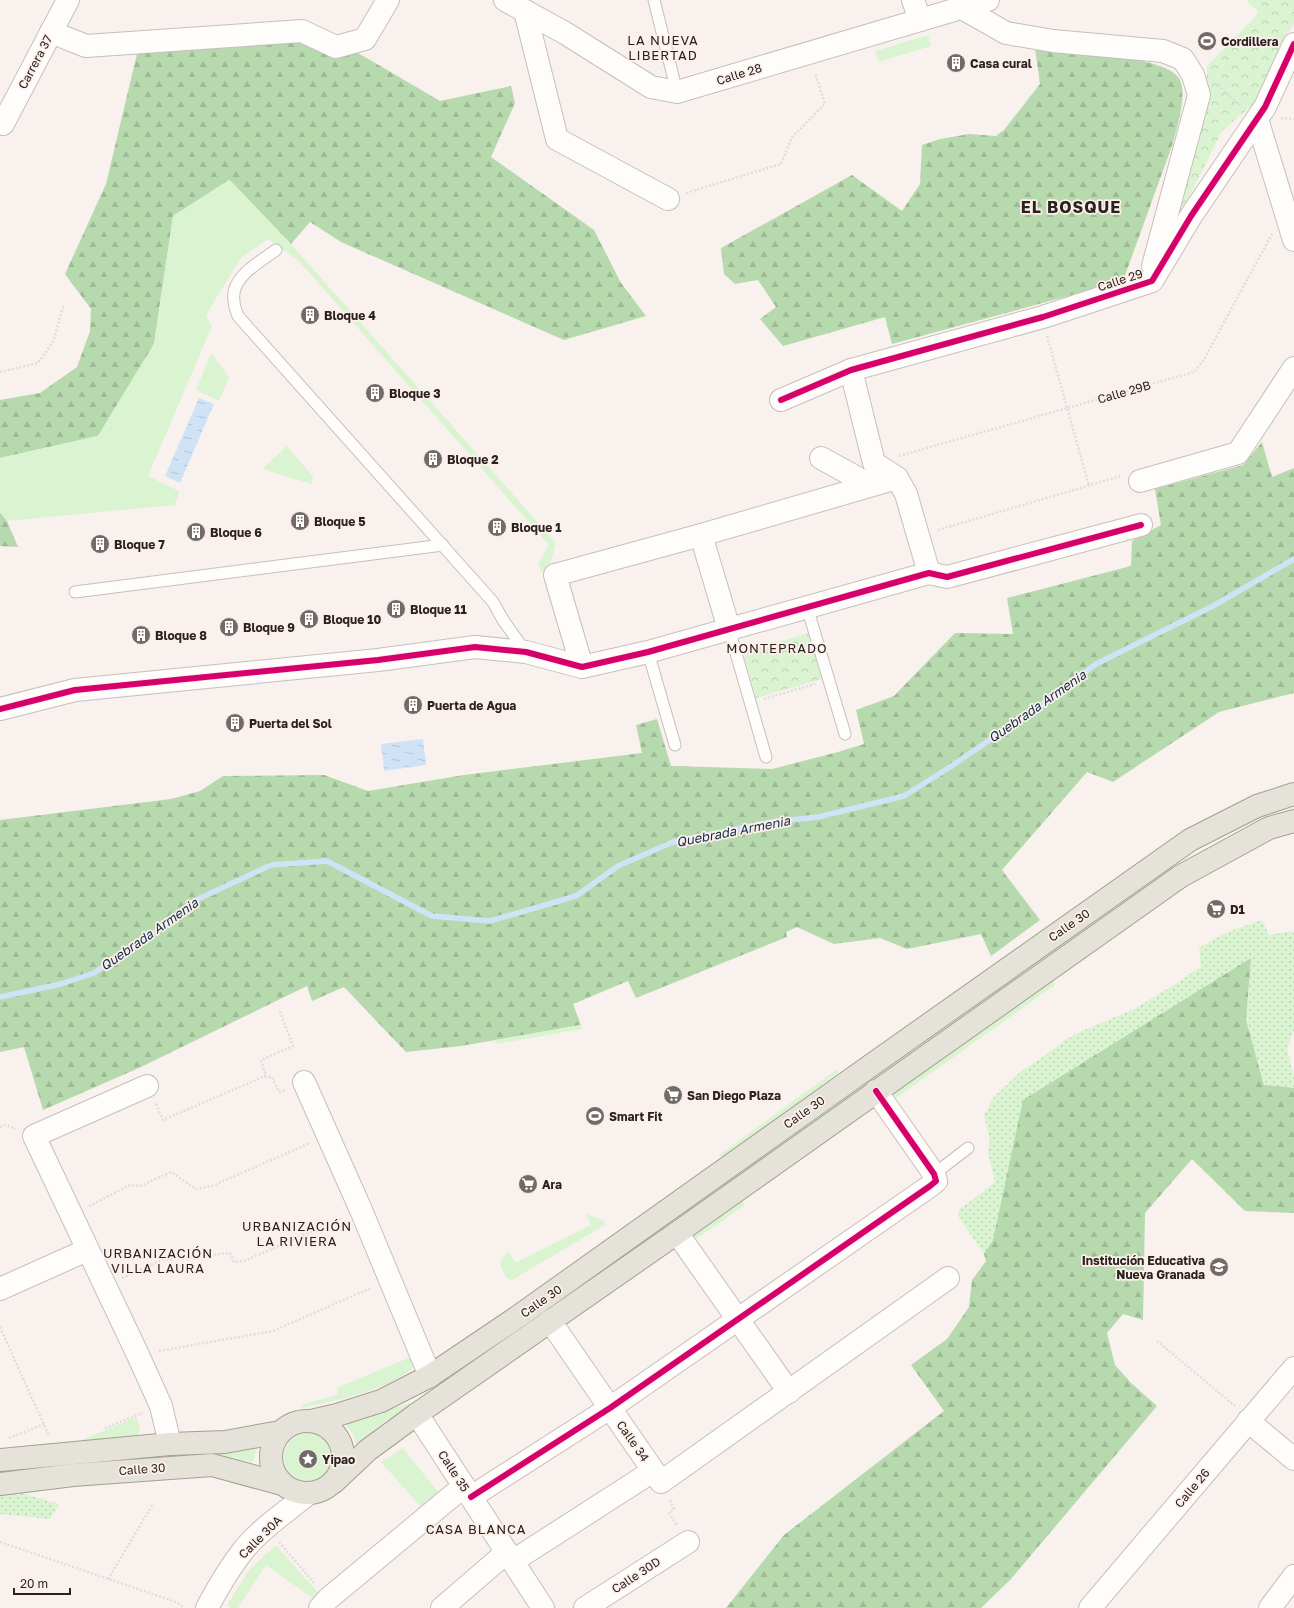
<svg xmlns="http://www.w3.org/2000/svg" width="1294" height="1608" font-family="'Golos Text',sans-serif">
	<style>
		.grass { fill: url(#grass-dots) }
		.forest { fill: url(#forest-firs) }
		.park { fill: url(#park-crowns) }
		.garden { fill: #daf4d1 }
		.water { fill: url(#water-ripples) }
		.lines { fill: none; stroke-linecap: round; stroke-linejoin: round }
		.stream { stroke: #d0e3f6; stroke-width: 5.5 }
		.service-casing { stroke: #c7bfbc; stroke-width: 13 }
		.minor-casing { stroke: #c7bfbc; stroke-width: 24 }
		.tertiary-casing { stroke: #c7bfbc; stroke-width: 24 }
		.primary-casing { stroke: #a49f8f; stroke-width: 24 }
		.path { stroke: #dfdddb; stroke-width: 2.5; stroke-dasharray: 2 2; stroke-linecap: butt }
		.service { stroke: #fefdfc; stroke-width: 11 }
		.minor { stroke: #fefdfc; stroke-width: 22 }
		.tertiary { stroke: #fefdfc; stroke-width: 22 }
		.primary { stroke: #e4e2d9; stroke-width: 22 }
		.cycleway-casing { stroke: #fdefea; stroke-width: 8 }
		.cycleway { stroke: #d6006c; stroke-width: 6 }
		.labels { text-anchor: middle; dominant-baseline: central; stroke-width: 3.5; stroke-linejoin: round; paint-order: stroke }
		.poi-label { font-size: 12px; font-weight: bold; fill: #2a221f; stroke: #fdefea; text-anchor: start }
		.street-label { font-size: 12px; fill: #2a221f; stroke: #fdefea }
		.neighbourhood-label { font-size: 13px; letter-spacing: 1px; fill: #2a221f; stroke: #fdefea }
		.water-label { font-size: 13px; font-style: italic; fill: #0d2e4a; stroke: #fdefea }
		.district-label { font-size: 16px; font-weight: bold; letter-spacing: 1px; fill: #2a221f; stroke: #fdefea }
	</style>
	<defs>
		<pattern id="grass-dots" width="8" height="8" patternUnits="userSpaceOnUse"><rect width="8" height="8" fill="#daf4d1"/><path d="M2 2h.1M6 6h.1" fill="none" stroke="#bbd1b3" stroke-width="1.8" stroke-linecap="round"/></pattern>
		<pattern id="forest-firs" width="22" height="20" patternUnits="userSpaceOnUse"><rect width="22" height="20" fill="#b6d9ad"/><path d="M5 1l3.5 6h-7zM16 11l3.5 6h-7z" fill="#9dba94"/></pattern>
		<pattern id="park-crowns" width="20" height="18" patternUnits="userSpaceOnUse"><rect width="20" height="18" fill="#daf4d1"/><path d="M2 6a3 3 0 1 1 6 0M12 15a3 3 0 1 1 6 0" fill="none" stroke="#bbd1b3"/></pattern>
		<pattern id="water-ripples" width="26" height="14" patternUnits="userSpaceOnUse"><rect width="26" height="14" fill="#d0e3f6"/><path d="M2 4q2-2 4 0t4 0M15 11q2-2 4 0t4 0" fill="none" stroke="#b3c2d2"/></pattern>
	</defs>
	<rect width="100%" height="100%" fill="#f9f1ee"/>
	<g class="grass">
		<path d="M1262 920 1269 935 1294 931V1031L1287 1049 1294 1075V1088L1265 1086 1246 1020 1251 959 993 1240 984 1254 958 1216 959 1210 995 1182 988 1152 990 1141 984 1115 994 1097 1020 1072 1040 1059 1061 1043 1077 1033 1134 1009 1177 983 1201 966 1199 948 1225 933Z"/>
		<path d="M22 1493 59 1504 50 1519 0 1514V1496Z"/>
	</g>
	<g class="forest">
		<path d="M141 37 299 38 337 57 353 50 440 101 511 86 515 103 491 157 594 230 621 283 646 316 564 340 341 242 310 222 291 244 229 180 173 216 154 344 98 436 0 458V400L40 393 77 367 90 331 91 309 65 274 106 184Z"/>
		<path d="M1035 48C1062 51 1164 55 1179 78 1188 92 1177 128 1173 143L1123 281 892 344 885 317 783 346 760 319 776 307 758 280 735 284 724 274 721 248 852 175 902 211 920 184 922 145 940 139 969 134 996 136 1004 130 1040 84Z"/>
		<path d="M1262 442 1272 477 1294 468V693L1219 712 1113 782 1087 772 1002 870 1040 920 991 956 981 934 907 949 880 938 834 944 797 927 786 932 787 937 636 998 628 981 573 1004 581 1025 461 1046 406 1052 344 987 312 1001 307 986 141 1067 43 1110 24 1047 0 1052V820L171 799 200 791 223 776 324 775 368 791 464 775 642 753 636 725 657 719 671 766 772 769 838 752 864 744 856 710 894 696 955 633 1013 634 1007 598 1131 566 1132 541 1161 525 1155 489 1243 465Z"/>
		<path d="M0 512 7 521 18 547 0 546Z"/>
		<path d="M1251 958 1246 1020 1264 1085 1294 1088V1213L1245 1211 1192 1159 1145 1213 1143 1320 1123 1314 1107 1333 1115 1365 1131 1383 1157 1406 1011 1579 981 1608H726L784 1535 944 1411 911 1365 947 1339 969 1307 972 1280 986 1261 984 1254 993 1240 1023 1100Z"/>
	</g>
	<g class="park">
		<path d="M1246 0H1294V24L1283 39 1265 83 1251 106 1222 131 1163 249 1206 101 1207 66 1259 13Z"/>
		<path d="M810 633 822 679 756 698 743 652Z"/>
	</g>
	<g class="garden">
		<path d="M928 35 931 46 879 62 875 51Z"/>
		<path d="M230 180 291 244 556 543 549 568 562 617 556 619 551 589 538 564 549 545 299 261 268 239 240 259 206 315 212 326 148 476 179 491 175 505 7 521 0 512V458L98 436 154 344 173 216Z"/>
		<path d="M211 353 229 377 219 401 196 390Z"/>
		<path d="M287 446 313 477 312 484 262 469Z"/>
		<path d="M1077 933 1078 934 920 1046 919 1045Z"/>
		<path d="M1052 980 1055 985 896 1098 892 1093Z"/>
		<path d="M581 1025 583 1029 496 1044 495 1040Z"/>
		<path d="M910 1051 912 1053 617 1261 616 1258Z"/>
		<path d="M837 1069 839 1072 724 1158 719 1155Z"/>
		<path d="M741 1200 745 1205 696 1239 693 1234Z"/>
		<path d="M586 1214 603 1220 605 1225 512 1280 506 1278 500 1264 503 1257 509 1251 515 1263 591 1225Z"/>
		<path d="M411 1357 413 1363 412 1369C381 1392 339 1400 301 1408V1405L337 1395 338 1387Z"/>
		<path d="M477 1359V1360L383 1423 358 1443H356L353 1434 347 1427V1424L413 1402Z"/>
		<path d="M136 1417 140 1427 137 1438 79 1441Z"/>
		<circle cx="308" cy="1457" r="24"/>
		<path d="M257 1446 253 1462 218 1456H197L196 1454Z"/>
		<path d="M403 1448 441 1496 422 1508 381 1462Z"/>
		<path d="M276 1545 322 1597 318 1602 266 1565 238 1608H230L227 1605 249 1570Z"/>
	</g>
	<g class="water">
		<path d="M199 398 214 404 180 483 165 476Z"/>
		<path d="M423 739 426 765 384 771 381 744Z"/>
	</g>
	<g class="lines">
		<path class="stream" d="M0 997 61 984 94 973 170 922 194 901 271 865 327 861 432 916 490 921 576 896 618 866 673 842 771 822 818 817 904 796 950 767 1041 705 1096 664 1213 606 1294 559"/>
		<g class="service-casing">
			<g id="service">
				<path d="M654 0 677 92"/>
				<path d="M276 250C260 262 230 277 234 301 234 306 236 311 238 316L493 602 503 620 525 651"/>
				<path d="M75 592 443 545"/>
				<path d="M807 607 845 734"/>
				<path d="M729 629 766 757"/>
				<path d="M648 652 675 745"/>
				<path d="M934 1174 968 1148"/>
			</g>
		</g>
		<g class="minor-casing">
			<g id="minor">
				<path d="M913 0 920 20"/>
				<path d="M962 8 1006 33 1053 41 1163 51 1183 59 1193 75 1199 95 1153 266"/>
				<path d="M525 11 557 139 668 199"/>
				<path d="M51 32 86 46 302 31 336 47 365 39 388 0"/>
				<path d="M1257 119 1294 240"/>
				<path d="M3 124 68 0"/>
				<path d="M851 370 874 463 897 478 906 494 929 573"/>
				<path d="M781 400 851 370 1043 317 1152 281 1191 216 1265 107 1294 44"/>
				<path d="M821 458 870 485"/>
				<path d="M1140 481 1238 453 1294 368"/>
				<path d="M701 535 729 629"/>
				<path d="M582 667 555 575 701 535 897 478"/>
				<path d="M0 709 75 690 378 660 475 647 526 652 582 667 648 652 929 573 947 577 1141 525"/>
				<path d="M304 1082 361 1210 430 1376"/>
				<path d="M147 1086 34 1136 138 1355 161 1406 170 1444"/>
				<path d="M677 1233 789 1392"/>
				<path d="M0 1289 87 1250"/>
				<path d="M550 1321 661 1482 948 1278"/>
				<path d="M417 1414 543 1608"/>
				<path d="M1248 1421 1294 1459"/>
				<path d="M471 1497 610 1408 930 1186 936 1181 934 1174 876 1091"/>
				<path d="M513 1561 653 1471"/>
				<path d="M320 1608 328 1599 464 1486"/>
				<path d="M442 1608 507 1552"/>
				<path d="M585 1608 688 1542"/>
				<path d="M1090 1608 1294 1368"/>
				<path d="M1270 1608 1294 1576"/>
			</g>
		</g>
		<g class="tertiary-casing">
			<g id="tertiary">
				<path d="M505 0 565 33 651 87 677 92 988 0"/>
				<path d="M207 1608C218 1587 230 1567 245 1548 263 1527 287 1511 308 1494"/>
			</g>
		</g>
		<g class="primary-casing">
			<g id="primary">
				<circle cx="307" cy="1457" r="36"/>
				<path d="M311 1421 337 1415 381 1401 430 1376 516 1318 870 1066 1190 840 1257 806 1294 794"/>
				<path d="M0 1460 170 1444 225 1442 280 1432"/>
				<path d="M334 1482 368 1450 417 1414 677 1233 1181 876 1269 828 1294 821"/>
				<path d="M0 1484 73 1475 212 1465 282 1484"/>
			</g>
		</g>
		<g class="path">
			<path d="M1218 85 1242 107"/>
			<path d="M1281 118 1294 119"/>
			<path d="M686 193 781 164 792 137 825 104 815 73"/>
			<path d="M1047 336 1089 486"/>
			<path d="M0 372 38 363 53 342 64 304"/>
			<path d="M899 456 1194 372 1203 361 1272 234"/>
			<path d="M938 530 1121 476"/>
			<path d="M764 699 815 684"/>
			<path d="M264 1076 266 1075 261 1060 293 1046 279 1009"/>
			<path d="M156 1104 163 1120 263 1077H272L279 1092 286 1090"/>
			<path d="M0 1127 5 1125 16 1129"/>
			<path d="M89 1206 130 1185 140 1186 171 1172 196 1189 212 1186 310 1143"/>
			<path d="M122 1278 162 1260 230 1253 234 1262 244 1261 343 1218"/>
			<path d="M0 1327 49 1436"/>
			<path d="M1157 1341 1235 1406"/>
			<path d="M159 1351 273 1331 371 1288"/>
			<path d="M105 1428 143 1413"/>
			<path d="M9 1438 44 1424"/>
			<path d="M670 1500 674 1509 669 1513 677 1525"/>
			<path d="M0 1542 176 1602 185 1608"/>
			<path d="M279 1542 315 1584"/>
			<path d="M108 1579 153 1504"/>
		</g>
		<use href="#service" class="service"/>
		<use href="#minor" class="minor"/>
		<use href="#tertiary" class="tertiary"/>
		<use href="#primary" class="primary"/>
		<g class="cycleway-casing">
			<g id="cycleway">
				<path d="M781 400 851 370 1043 317 1152 281 1191 216 1265 107 1294 44"/>
				<path d="M0 709 75 690 378 660 475 647 526 652 582 667 648 652 929 573 947 577 1141 525"/>
				<path d="M471 1497 610 1408 930 1186 936 1181 934 1174 876 1091"/>
			</g>
		</g>
		<use href="#cycleway" class="cycleway"/>
	</g>
	<defs>
		<g id="stadium-disc" transform="scale(1)"><circle r="9.5" fill="#726a67" stroke="#fdefea"/><path d="M0-5a6.5 5 0 1 0 0 10a6.5 5 0 1 0 0-10ZM-3.5-1.8h7v3.6h-7Z" fill="#fff"/></g>
		<g id="building-disc" transform="scale(1)"><circle r="9.5" fill="#726a67" stroke="#fdefea"/><path d="M-4-6H4V6H1V3H-1V6H-4ZM-2.5-4.3h1.7v1.8h-1.7ZM.8-4.3h1.7v1.8H.8ZM-2.5-1h1.7V.8h-1.7ZM.8-1h1.7V.8H.8Z" fill="#fff"/></g>
		<g id="supermarket-disc" transform="scale(1)"><circle r="9.5" fill="#726a67" stroke="#fdefea"/><path d="M-6-5.5h2.5l.6 2H6L4.5 2H-2.5L-4.4-4H-6ZM-1.5 3.2a1.3 1.3 0 1 0 .1 0ZM3 3.2a1.3 1.3 0 1 0 .1 0Z" fill="#fff"/></g>
		<g id="school-disc" transform="scale(1)"><circle r="9.5" fill="#726a67" stroke="#fdefea"/><path d="M0-5L7-2L0 1L-7-2ZM-4 1L0 2.5L4 1V4Q0 6-4 4Z" fill="#fff"/></g>
		<g id="sight-disc" transform="scale(1)"><circle r="9.5" fill="#726a67" stroke="#fdefea"/><path d="M0-6L1.8-2.2L6-1.7L2.9 1.2L3.7 5.4L0 3.3L-3.7 5.4L-2.9 1.2L-6-1.7L-1.8-2.2Z" fill="#fff"/></g>
	</defs>
	<g fill-rule="evenodd">
		<use href="#stadium-disc" x="1207" y="41"/>
		<use href="#building-disc" x="956" y="63"/>
		<use href="#building-disc" x="310" y="315"/>
		<use href="#building-disc" x="375" y="393"/>
		<use href="#building-disc" x="433" y="459"/>
		<use href="#building-disc" x="300" y="521"/>
		<use href="#building-disc" x="497" y="527"/>
		<use href="#building-disc" x="196" y="532"/>
		<use href="#building-disc" x="100" y="544"/>
		<use href="#building-disc" x="396" y="609"/>
		<use href="#building-disc" x="309" y="619"/>
		<use href="#building-disc" x="229" y="627"/>
		<use href="#building-disc" x="141" y="635"/>
		<use href="#building-disc" x="413" y="705"/>
		<use href="#building-disc" x="235" y="723"/>
		<use href="#supermarket-disc" x="1216" y="909"/>
		<use href="#supermarket-disc" x="673" y="1095"/>
		<use href="#stadium-disc" x="595" y="1116"/>
		<use href="#supermarket-disc" x="528" y="1184"/>
		<use href="#school-disc" x="1219" y="1267"/>
		<use href="#sight-disc" x="308" y="1459"/>
	</g>
	<g class="labels">
		<g class="poi-label">
			<text x="1221" y="41">Cordillera</text>
			<text x="970" y="63">Casa cural</text>
			<text x="324" y="315">Bloque 4</text>
			<text x="389" y="393">Bloque 3</text>
			<text x="447" y="459">Bloque 2</text>
			<text x="314" y="521">Bloque 5</text>
			<text x="511" y="527">Bloque 1</text>
			<text x="210" y="532">Bloque 6</text>
			<text x="114" y="544">Bloque 7</text>
			<text x="410" y="609">Bloque 11</text>
			<text x="323" y="619">Bloque 10</text>
			<text x="243" y="627">Bloque 9</text>
			<text x="155" y="635">Bloque 8</text>
			<text x="427" y="705">Puerta de Agua</text>
			<text x="249" y="723">Puerta del Sol</text>
			<text x="1230" y="909">D1</text>
			<text x="687" y="1095">San Diego Plaza</text>
			<text x="609" y="1116">Smart Fit</text>
			<text x="542" y="1184">Ara</text>
			<text x="1205" y="1260" text-anchor="end">Institución Educativa<tspan x="1205" dy="14">Nueva Granada</tspan></text>
			<text x="322" y="1459">Yipao</text>
		</g>
		<g class="street-label">
			<text transform="translate(35 62) rotate(-62)">Carrera 37</text>
			<text transform="translate(739 74) rotate(-17)">Calle 28</text>
			<text transform="translate(1120 280) rotate(-18)">Calle 29</text>
			<text transform="translate(1124 392) rotate(-16)">Calle 29B</text>
			<text transform="translate(1069 925) rotate(-35)">Calle 30</text>
			<text transform="translate(804 1112) rotate(-35)">Calle 30</text>
			<text transform="translate(541 1301) rotate(-35)">Calle 30</text>
			<text transform="translate(633 1441) rotate(55)">Calle 34</text>
			<text transform="translate(142 1469) rotate(-4)">Calle 30</text>
			<text transform="translate(454 1471) rotate(57)">Calle 35</text>
			<text transform="translate(1192 1488) rotate(-50)">Calle 26</text>
			<text transform="translate(260 1537) rotate(-45)">Calle 30A</text>
			<text transform="translate(636 1575) rotate(-33)">Calle 30D</text>
		</g>
		<g class="neighbourhood-label">
			<text x="663" y="40">LA NUEVA<tspan x="663" dy="15">LIBERTAD</tspan></text>
			<text x="777" y="648">MONTEPRADO</text>
			<text x="297" y="1226">URBANIZACIÓN<tspan x="297" dy="15">LA RIVIERA</tspan></text>
			<text x="158" y="1253">URBANIZACIÓN<tspan x="158" dy="15">VILLA LAURA</tspan></text>
			<text x="476" y="1529">CASA BLANCA</text>
		</g>
		<g class="water-label">
			<text transform="translate(1037 706) rotate(-35)">Quebrada Armenia</text>
			<text transform="translate(733 831) rotate(-11)">Quebrada Armenia</text>
			<text transform="translate(149 934) rotate(-35)">Quebrada Armenia</text>
		</g>
		<g class="district-label">
			<text x="1071" y="207">EL BOSQUE</text>
		</g>
	</g>
	<path d="M14 1588v6h56v-6" fill="none" stroke="#2a221f" stroke-width="2"/>
	<text x="20" y="1588" font-size="12" fill="#2a221f" stroke="#fdefea" stroke-width="3" paint-order="stroke">20 m</text>
</svg>
